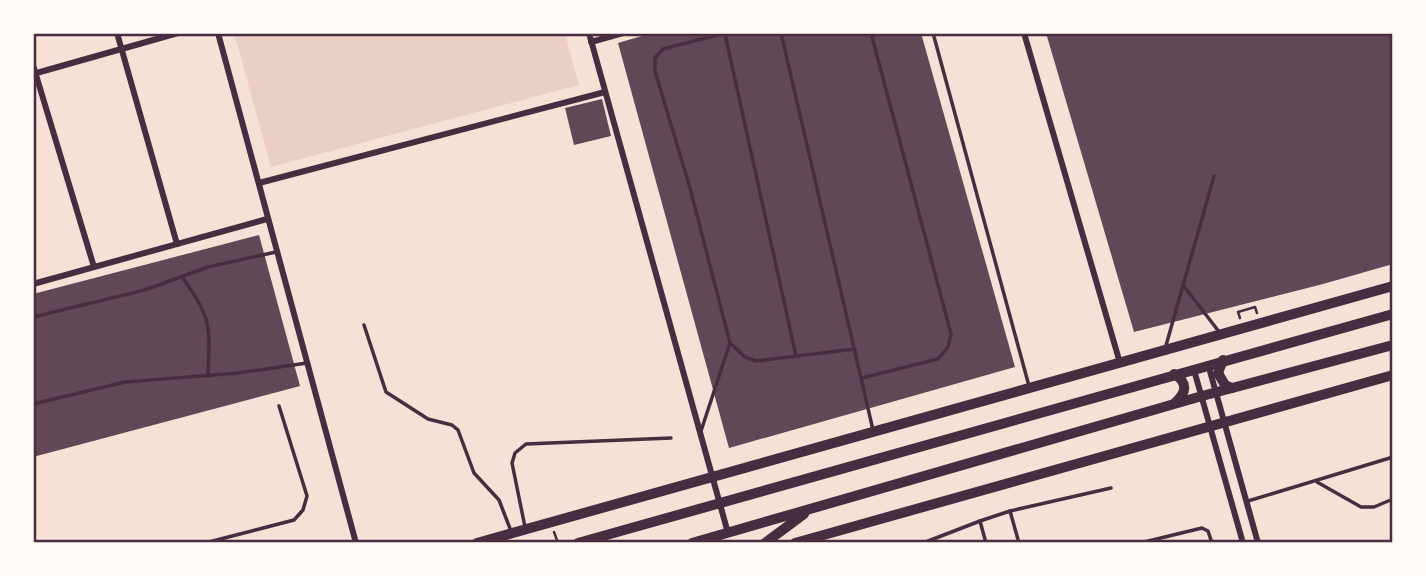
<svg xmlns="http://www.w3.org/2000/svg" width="1426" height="576" font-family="Roboto,sans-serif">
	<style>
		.green { fill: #ebcfc5 }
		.building { fill: #644757 }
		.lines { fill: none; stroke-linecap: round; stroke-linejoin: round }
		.path { stroke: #4a2c40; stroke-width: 2.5 }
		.service { stroke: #4a2c40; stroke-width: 3.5 }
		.minor { stroke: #4a2c40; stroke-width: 6 }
		.primary { stroke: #4a2c40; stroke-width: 10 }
		.neatline { fill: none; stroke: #4a2c40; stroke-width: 2.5 }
	</style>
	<rect width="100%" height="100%" fill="#f7e1d7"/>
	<path class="green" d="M234 33H565L579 85 271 167Z"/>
	<g class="building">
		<path d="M652 33H921L1015 367 729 448 618 43Z"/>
		<path d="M1046 33H1393V264L1323 284 1134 332Z"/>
		<path d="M602 99 611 136 574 145 565 108Z"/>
		<path d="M259 235 300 386 33 457V294Z"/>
	</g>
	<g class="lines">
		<g class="path">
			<path d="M1240 318 1238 312 1255 307 1257 313"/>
			<path d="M554 532 558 543"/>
		</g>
		<g class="service">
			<path d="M725 33 663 49 655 58V71L690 188 730 343 745 357 756 361 855 349"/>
			<path d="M781 33 873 430"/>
			<path d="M933 33 1029 386"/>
			<path d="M725 34 796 356"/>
			<path d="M182 277C212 318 210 326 208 376"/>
			<path d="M1183 285 1220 333"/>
			<path d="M33 317 145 290 208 267 276 252"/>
			<path d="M364 325 386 392 428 419 452 425 458 430 474 473 499 500 511 531"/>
			<path d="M1165 349 1214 176"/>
			<path d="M862 378 938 359 948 347 951 334 871 33"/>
			<path d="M33 404 125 382 238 373 307 363"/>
			<path d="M701 431 730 343"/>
			<path d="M1317 482 1361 507H1374L1393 499"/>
			<path d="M1248 501 1393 457"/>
			<path d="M1010 511 1019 543"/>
			<path d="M980 521 1010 511 1111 488"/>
			<path d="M525 527 512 463 515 453 526 444 671 438"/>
			<path d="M205 543 294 520 303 510 307 496 279 406"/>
			<path d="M923 543 980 521 986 543"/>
			<path d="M1140 543 1202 528 1208 531 1212 543"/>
		</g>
		<g class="minor">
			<path d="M117 33 177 244"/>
			<path d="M218 33 356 543"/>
			<path d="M589 33 728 533"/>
			<path d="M1024 33 1120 363"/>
			<path d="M591 42 623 33"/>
			<path d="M33 65 94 267"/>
			<path d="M33 74 178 33"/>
			<path d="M259 183 605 92"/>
			<path d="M33 284 267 219"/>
			<path d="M1208 364 1258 543"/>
			<path d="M1194 370 1243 543"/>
		</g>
		<g class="primary">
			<path d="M1223 360 1218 373 1225 385 1232 388"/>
			<path d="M1174 374C1189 383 1186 393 1175 403"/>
			<path d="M477 543 1393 286"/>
			<path d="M578 543 1393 314"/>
			<path d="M692 543 1202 396 1393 345"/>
			<path d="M765 543 804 514"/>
			<path d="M795 543 1393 375"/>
		</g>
	</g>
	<rect width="1426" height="576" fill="none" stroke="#fffaf5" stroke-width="70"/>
	<rect x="35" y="35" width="1356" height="506" class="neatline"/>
</svg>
